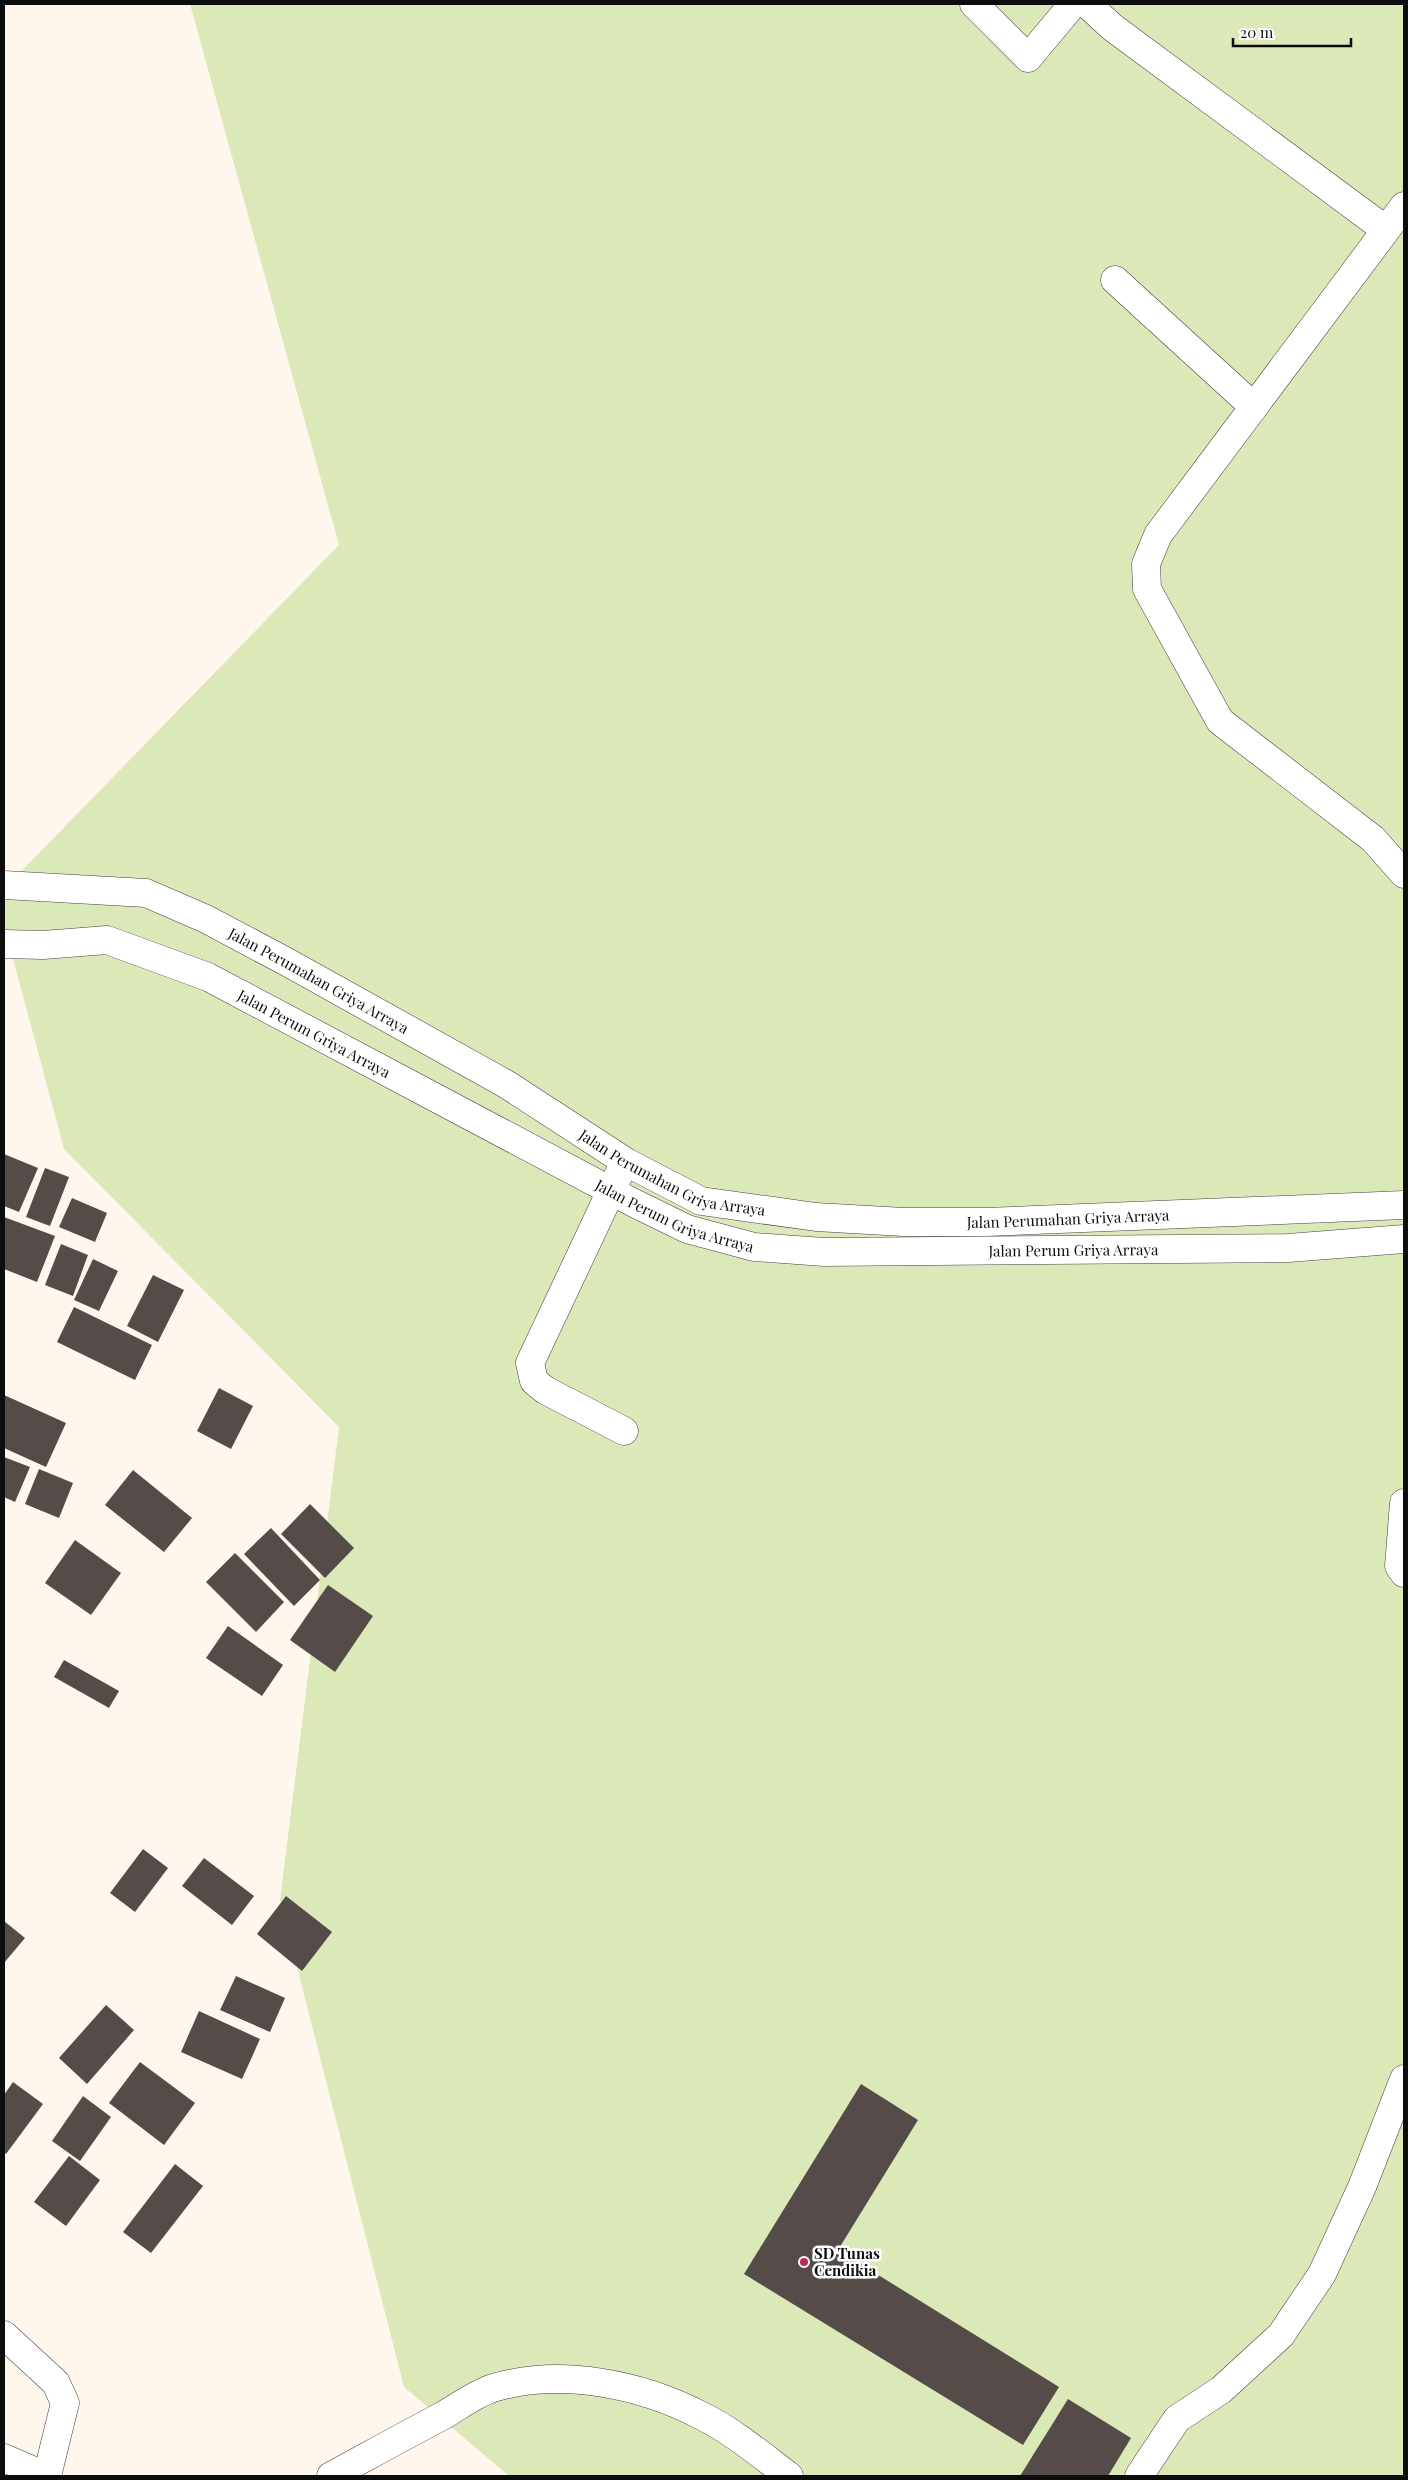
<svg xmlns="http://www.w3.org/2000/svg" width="1408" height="2480" font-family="'Playfair Display',serif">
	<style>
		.green { fill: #dbe8b8 }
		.building { fill: #554c49 }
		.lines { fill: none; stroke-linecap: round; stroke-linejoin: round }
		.minor-casing { stroke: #404040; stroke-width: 29 }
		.minor { stroke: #fff; stroke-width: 28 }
		.poi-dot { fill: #b9294e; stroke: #fff; stroke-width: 2 }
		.labels { text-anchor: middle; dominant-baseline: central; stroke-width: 5; stroke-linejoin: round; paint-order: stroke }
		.street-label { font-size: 15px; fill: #0d0d0d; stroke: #fff }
		.poi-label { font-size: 15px; font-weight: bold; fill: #0d0d0d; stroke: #fff; text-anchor: start }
	</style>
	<rect width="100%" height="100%" fill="#fff7ed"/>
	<path class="green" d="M190 4H1404V2476H509L404 2387 280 1900 339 1427 64 1149 4 925V889L339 545Z"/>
	<g class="building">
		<path d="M4 1154 38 1168 19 1212 4 1206Z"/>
		<path d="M45 1168 69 1177 50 1226 26 1217Z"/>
		<path d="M72 1198 107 1213 95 1242 59 1227Z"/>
		<path d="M4 1217 55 1236 37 1282 4 1269Z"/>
		<path d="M61 1244 88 1255 73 1296 45 1285Z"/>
		<path d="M93 1259 118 1271 99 1311 74 1300Z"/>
		<path d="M153 1275 184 1290 158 1342 127 1326Z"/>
		<path d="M74 1307 152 1345 135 1380 57 1342Z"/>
		<path d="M219 1388 253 1406 231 1449 197 1431Z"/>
		<path d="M4 1395 66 1423 46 1467 4 1448Z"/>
		<path d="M4 1457 30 1467 15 1502 4 1497Z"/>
		<path d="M39 1469 73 1483 59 1518 25 1504Z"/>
		<path d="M133 1470 192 1518 164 1552 105 1505Z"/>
		<path d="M310 1504 354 1548 325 1578 281 1534Z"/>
		<path d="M271 1528 320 1580 294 1606 244 1554Z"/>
		<path d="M75 1540 121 1573 91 1615 45 1583Z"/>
		<path d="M235 1553 284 1602 256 1632 206 1582Z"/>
		<path d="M328 1585 373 1616 335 1672 290 1640Z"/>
		<path d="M228 1626 283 1665 262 1696 206 1658Z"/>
		<path d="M64 1660 119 1691 109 1708 54 1677Z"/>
		<path d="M143 1849 168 1868 135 1912 110 1893Z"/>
		<path d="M204 1858 254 1896 232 1925 182 1886Z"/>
		<path d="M286 1896 332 1932 302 1971 257 1934Z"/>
		<path d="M4 1921 25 1938 4 1963Z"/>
		<path d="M236 1976 285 1998 270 2032 220 2010Z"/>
		<path d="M106 2005 134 2030 87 2084 59 2058Z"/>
		<path d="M199 2011 260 2039 242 2079 181 2052Z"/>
		<path d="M140 2062 195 2103 164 2145 109 2103Z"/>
		<path d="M13 2082 43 2104 6 2154 4 2152V2095Z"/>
		<path d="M861 2084 918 2120 838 2250 1059 2387 1023 2445 744 2274Z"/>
		<path d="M83 2096 111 2117 80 2161 52 2141Z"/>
		<path d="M69 2156 100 2180 66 2226 34 2202Z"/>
		<path d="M175 2164 203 2186 151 2253 123 2232Z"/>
		<path d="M1068 2399 1131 2438 1108 2476H1020Z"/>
	</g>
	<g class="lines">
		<g class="minor-casing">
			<g id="minor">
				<path d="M974 4 1028 58 1073 4"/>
				<path d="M1087 4 1112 27 1386 230"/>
				<path d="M1404 206 1158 535 1146 564 1147 589 1220 721 1373 839 1404 874"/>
				<path d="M1115 280 1254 407"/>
				<path id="s1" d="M4 885 146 893 206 919 287 962 506 1084 626 1162 701 1201 816 1217 904 1222H986L1404 1205"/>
				<path id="s2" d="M4 944 43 945 107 940 208 977 632 1202 687 1229 754 1247 824 1252 1288 1248 1404 1239"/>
				<path d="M619 1174 530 1363 534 1381 545 1390 624 1431"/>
				<path d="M1404 1503 1399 1566 1404 1573"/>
				<path d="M4 2335 56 2383 65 2403 47 2476"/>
				<path d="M4 2458 46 2476"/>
				<path d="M331 2476C368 2456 406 2435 444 2415 459 2406 477 2393 493 2388 561 2368 641 2384 702 2416 734 2432 761 2455 789 2476"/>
				<path d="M1139 2476 1177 2419 1221 2390 1281 2335 1322 2274 1362 2187 1404 2079"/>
			</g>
		</g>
		<use href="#minor" class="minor"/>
	</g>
	<circle class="poi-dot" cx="804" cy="2262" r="5"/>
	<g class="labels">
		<g class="street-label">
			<text stroke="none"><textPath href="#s1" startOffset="336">Jalan Perumahan Griya Arraya</textPath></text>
			<text stroke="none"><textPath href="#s2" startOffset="331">Jalan Perum Griya Arraya</textPath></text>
			<text stroke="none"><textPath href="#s1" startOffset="741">Jalan Perumahan Griya Arraya</textPath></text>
			<text stroke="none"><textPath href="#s2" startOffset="736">Jalan Perum Griya Arraya</textPath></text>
			<text stroke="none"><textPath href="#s1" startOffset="1146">Jalan Perumahan Griya Arraya</textPath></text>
			<text stroke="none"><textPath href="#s2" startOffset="1141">Jalan Perum Griya Arraya</textPath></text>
		</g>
		<g class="poi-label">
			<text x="814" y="2253">SD Tunas<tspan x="814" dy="17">Cendikia</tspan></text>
		</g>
	</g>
	<rect width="1408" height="2480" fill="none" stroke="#0d0d0d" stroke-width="10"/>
	<path d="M1233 38v8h118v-8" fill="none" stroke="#0d0d0d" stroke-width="2.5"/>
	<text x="1240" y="38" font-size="15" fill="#0d0d0d" stroke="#ffffff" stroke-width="4" paint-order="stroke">20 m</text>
</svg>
